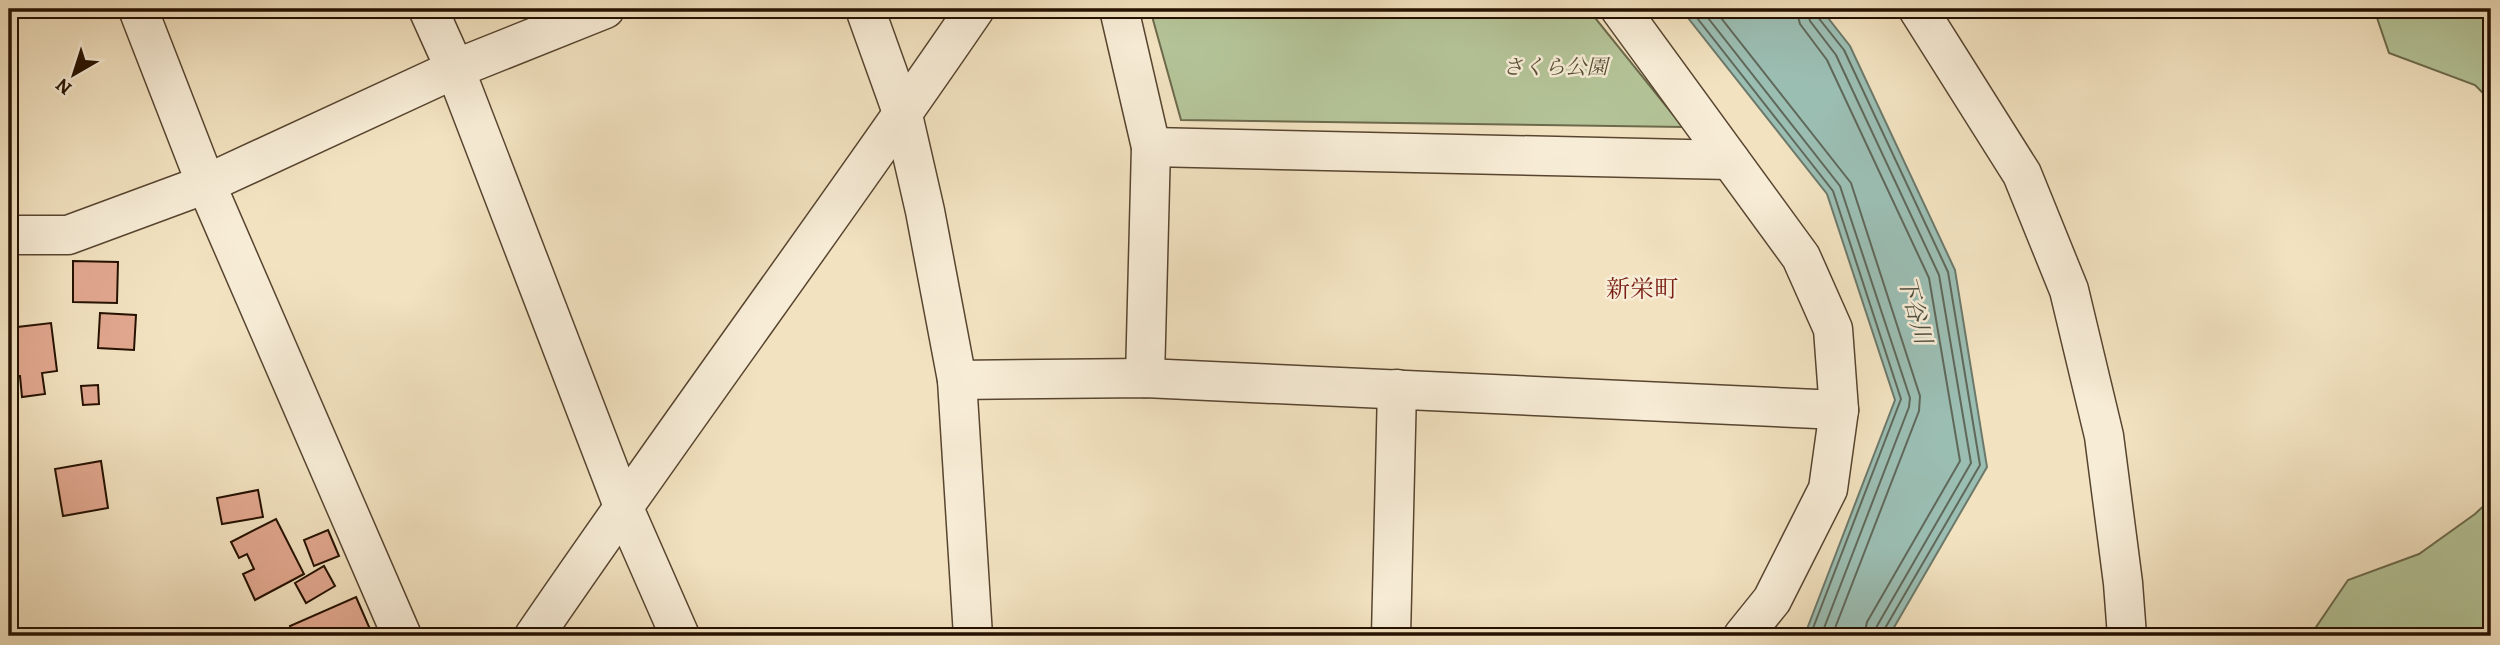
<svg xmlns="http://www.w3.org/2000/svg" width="2500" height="645" font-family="Alegreya,'Noto Serif JP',serif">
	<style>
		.green { fill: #b4c498; stroke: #6c6a4c; stroke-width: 2 }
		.water { fill: #9bbeb3; stroke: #6c796b; stroke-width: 2 }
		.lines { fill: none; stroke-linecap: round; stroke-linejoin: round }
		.shore { stroke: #60685a; stroke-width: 2 }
		.building { fill: #e2a890; stroke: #251100; stroke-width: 2 }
		.minor-casing { stroke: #584530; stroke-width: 41 }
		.minor { stroke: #f7ecd6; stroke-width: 38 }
		.labels { text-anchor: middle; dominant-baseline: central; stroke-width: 5; stroke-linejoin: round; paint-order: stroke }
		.park-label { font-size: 21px; font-style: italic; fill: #575035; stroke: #f7ecd6 }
		.water-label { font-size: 23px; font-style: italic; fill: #4e4e3f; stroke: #f7ecd6 }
		.quarter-label { font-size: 24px; fill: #7a1f14; stroke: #f7ecd6 }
	</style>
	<rect width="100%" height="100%" fill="#f2e2c0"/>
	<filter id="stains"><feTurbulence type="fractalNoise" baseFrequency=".00286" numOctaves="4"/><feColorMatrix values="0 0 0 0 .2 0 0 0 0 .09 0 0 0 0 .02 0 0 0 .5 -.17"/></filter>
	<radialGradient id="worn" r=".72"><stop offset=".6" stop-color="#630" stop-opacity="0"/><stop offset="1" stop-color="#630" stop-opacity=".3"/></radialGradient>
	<g class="green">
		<path d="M1150 9H1588L1683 127 1181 120Z"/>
		<path d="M2374 9H2491V101L2475 85 2389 53Z"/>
		<path d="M2491 499V636H2310L2348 580 2419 554 2475 514Z"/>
	</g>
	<path class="water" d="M1681 9H1821L1850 46 1955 270 1987 467 1889 636H1801L1807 629 1895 400 1827 194Z"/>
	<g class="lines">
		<g class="shore">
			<path d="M1690 9 1833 191 1901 399 1810 636"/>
			<path d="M1701 9 1840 186 1910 398 1909 407 1821 636"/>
			<path d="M1714 9 1851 183 1920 396 1919 411 1832 636"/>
			<path d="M1796 9 1800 24 1827 60 1929 278 1960 461 1867 622 1864 636"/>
			<path d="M1807 9 1810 21 1836 55 1939 275 1971 463 1877 626 1874 636"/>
			<path d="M1816 9 1817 16 1844 50 1948 272 1980 465 1884 630 1883 636"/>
		</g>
	</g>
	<g class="building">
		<path d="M73 261 118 262 117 303 73 302Z"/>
		<path d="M100 313 136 315 134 350 98 348Z"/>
		<path d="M51 323 57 371 42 373 45 394 22 397 20 376 9 377V328Z"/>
		<path d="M98 385 99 404 83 405 81 386Z"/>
		<path d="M101 461 108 508 63 516 55 469Z"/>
		<path d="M258 490 263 517 222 524 217 498Z"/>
		<path d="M276 519 304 574 255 600 243 574 254 569 247 554 239 558 231 542Z"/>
		<path d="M328 530 339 556 314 566 304 540Z"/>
		<path d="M324 566 335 586 306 603 295 583Z"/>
		<path d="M356 597 373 636H294L290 626Z"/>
	</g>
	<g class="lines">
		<g class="minor-casing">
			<g id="minor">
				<path d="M138 9 206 184 402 636"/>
				<path d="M428 9 455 69 623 506 680 636"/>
				<path d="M865 9 903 115 925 211 957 380 973 636"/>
				<path d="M1119 9 1151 147 1145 378"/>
				<path d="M1620 9 1801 257 1833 329 1839 410 1828 489 1772 600 1743 636"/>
				<path d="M1918 9 2022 174 2069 290 2104 436 2123 583 2127 636"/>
				<path d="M1151 147 1730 160"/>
				<path d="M9 235H68L206 184 455 69 605 9"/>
				<path d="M957 380 1145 378 1839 410"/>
				<path d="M534 636C678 425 831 220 975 9"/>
				<path d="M1391 636 1397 389"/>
			</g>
		</g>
		<use href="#minor" class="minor"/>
	</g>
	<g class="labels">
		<g class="park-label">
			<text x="1555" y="67">さくら公園</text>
		</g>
		<g class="water-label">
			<text transform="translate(1915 310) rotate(75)">下谷川</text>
		</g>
		<g class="quarter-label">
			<text x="1642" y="289">新栄町</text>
		</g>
	</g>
	<rect width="2500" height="645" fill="none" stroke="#f2e2c0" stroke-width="35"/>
	<rect x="10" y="10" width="2479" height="624" fill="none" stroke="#251100" stroke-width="3.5"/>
	<rect x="18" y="18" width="2465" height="610" fill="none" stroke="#251100" stroke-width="2"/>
	<g transform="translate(74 74) rotate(219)" stroke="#f7ecd6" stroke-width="5" paint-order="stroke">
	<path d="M0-5L12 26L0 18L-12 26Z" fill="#251100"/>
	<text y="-10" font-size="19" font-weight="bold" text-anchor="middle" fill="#251100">N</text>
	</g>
	<rect width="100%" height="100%" filter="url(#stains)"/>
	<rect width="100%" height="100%" fill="url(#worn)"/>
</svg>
